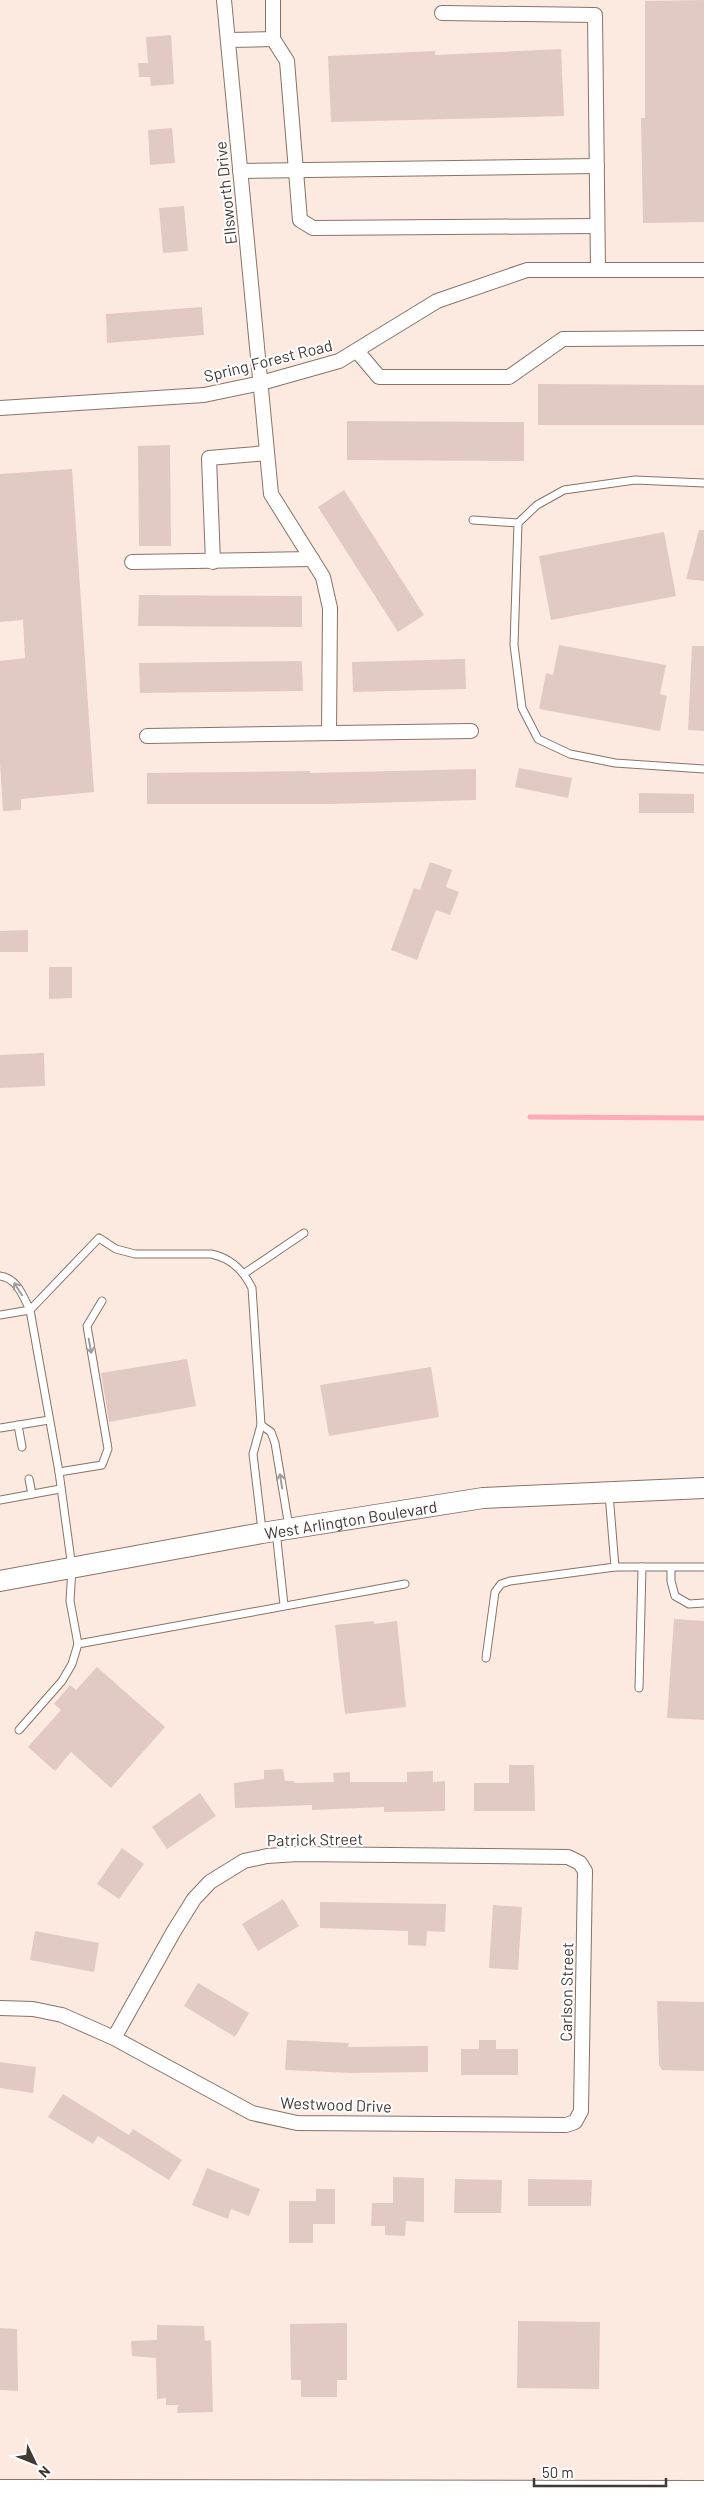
<svg xmlns="http://www.w3.org/2000/svg" width="704" height="2498" font-family="Barlow,sans-serif">
	<style>
		.lines { fill: none; stroke-linecap: round; stroke-linejoin: round }
		.stream { stroke: #ffabb5; stroke-width: 5 }
		.building { fill: #e3c9c4 }
		.service-casing { stroke: #877368; stroke-width: 9 }
		.minor-casing { stroke: #877368; stroke-width: 16 }
		.tertiary-casing { stroke: #877368; stroke-width: 20 }
		.secondary-casing { stroke: #877368; stroke-width: 22 }
		.service { stroke: #fff; stroke-width: 7 }
		.minor { stroke: #fff; stroke-width: 14 }
		.tertiary { stroke: #fff; stroke-width: 18 }
		.secondary { stroke: #fff; stroke-width: 20 }
		.oneway { stroke: #a09c9a }
		.labels { text-anchor: middle; dominant-baseline: central; stroke-width: 4; stroke-linejoin: round; paint-order: stroke }
		.street-label { font-size: 16px; fill: #423934; stroke: #fff }
	</style>
	<rect width="100%" height="100%" fill="#fceae0"/>
	<g class="lines">
		<path class="stream" d="M530 1117 704 1118"/>
	</g>
	<g class="building">
		<path d="M704 0V222L643 223 641 118H645V1Z"/>
		<path d="M171 35 174 84 151 86 150 77H139L138 63H148L146 37Z"/>
		<path d="M561 49 564 116 331 122 328 56 435 51V55Z"/>
		<path d="M172 128 175 163 150 165 148 130Z"/>
		<path d="M184 206 188 251 163 253 159 208Z"/>
		<path d="M202 307 204 335 107 343 106 314Z"/>
		<path d="M538 384 704 385V425H538Z"/>
		<path d="M347 421 524 422V461L347 460Z"/>
		<path d="M170 445 171 546H139L138 446Z"/>
		<path d="M72 469 94 792 21 799V810L3 811 0 763V661L25 658 23 620 0 622V474Z"/>
		<path d="M344 490 424 615 398 632 318 507Z"/>
		<path d="M699 530H704V581L686 579Z"/>
		<path d="M664 532 676 596 551 620 539 556Z"/>
		<path d="M139 595 302 596V627L138 626Z"/>
		<path d="M559 645 666 665 660 694 667 696 660 731 539 709 546 673 553 675Z"/>
		<path d="M692 646H704V731L688 730Z"/>
		<path d="M465 659 466 689 353 692 352 662Z"/>
		<path d="M302 661 303 691 140 693 139 663Z"/>
		<path d="M519 768 572 778 568 798 515 787Z"/>
		<path d="M476 769V800L333 804H147V773L310 771V773Z"/>
		<path d="M639 793 694 794V813H639Z"/>
		<path d="M430 862 452 870 446 887 459 892 450 915 436 910 417 960 391 950 414 888 420 890Z"/>
		<path d="M28 930V952H0V931Z"/>
		<path d="M49 967H72V998L49 999Z"/>
		<path d="M44 1053 45 1086 0 1088V1055Z"/>
		<path d="M187 1359 196 1406 109 1422 101 1373Z"/>
		<path d="M431 1367 439 1417 329 1436 320 1385Z"/>
		<path d="M674 1619 704 1621V1720L667 1718Z"/>
		<path d="M374 1621V1624L397 1621 406 1707 345 1714 335 1625Z"/>
		<path d="M97 1667 165 1727 111 1788 71 1752 55 1771 28 1747 61 1710 54 1704 70 1685 76 1690Z"/>
		<path d="M509 1765H534L535 1811H474V1783H509Z"/>
		<path d="M283 1769 285 1781H294V1783L334 1782 333 1773 350 1772V1782H407V1772L433 1771V1782L445 1781V1811L384 1812V1807L312 1810V1805L235 1808 234 1783 264 1779V1770Z"/>
		<path d="M200 1793 216 1816 167 1849 152 1827Z"/>
		<path d="M122 1848 144 1864 119 1899 97 1884Z"/>
		<path d="M283 1899 299 1926 258 1951 242 1924Z"/>
		<path d="M320 1902 446 1904 445 1932 427 1931 426 1946 408 1945V1931L320 1928Z"/>
		<path d="M493 1905 522 1907 518 1970 489 1968Z"/>
		<path d="M35 1931 99 1943 94 1972 30 1960Z"/>
		<path d="M198 1983 249 2013 235 2037 184 2006Z"/>
		<path d="M657 2001 704 2002V2071L662 2070 659 2065Z"/>
		<path d="M287 2040 349 2043 348 2047 428 2046V2072L351 2073 285 2070Z"/>
		<path d="M479 2040H496V2049H518V2075H461V2049H479Z"/>
		<path d="M0 2062 36 2067 33 2093 0 2088Z"/>
		<path d="M63 2094 129 2135 133 2129 182 2160 169 2180 98 2136 93 2144 48 2117Z"/>
		<path d="M207 2168 260 2189 249 2216 231 2209 228 2219 192 2205Z"/>
		<path d="M393 2177 424 2178V2222L406 2221 405 2236 385 2235V2226H371L372 2203H393Z"/>
		<path d="M455 2179 502 2180 501 2213H454Z"/>
		<path d="M528 2179 592 2180 591 2206H528Z"/>
		<path d="M316 2189H335V2224H313V2243H289V2201H316Z"/>
		<path d="M518 2321 600 2322 599 2389 517 2388Z"/>
		<path d="M347 2323V2380H337V2397H301V2380H291L290 2324Z"/>
		<path d="M157 2325 204 2326 205 2341 211 2340 213 2412 177 2413 178 2405H166V2398L157 2399 156 2358 132 2356 131 2341 157 2340Z"/>
		<path d="M0 2328 17 2329 18 2391 0 2390Z"/>
	</g>
	<g class="lines">
		<g class="service-casing">
			<g id="service">
				<path d="M704 483 635 480 564 490 537 505 518 523 514 645 522 708 538 739 570 754 615 763 704 769"/>
				<path d="M473 520 518 523"/>
				<path d="M245 1273 304 1233"/>
				<path d="M0 1276C17 1278 23 1296 30 1310L59 1472 72 1568 70 1601 78 1644 72 1664 62 1681 19 1730"/>
				<path d="M0 1315 30 1310 99 1238 116 1249 135 1254H211C231 1258 243 1270 252 1288L261 1425 253 1454 262 1530"/>
				<path d="M18 1425 22 1447"/>
				<path d="M261 1425 271 1432 275 1443 289 1527"/>
				<path d="M0 1428 49 1420"/>
				<path d="M59 1472 102 1465 108 1449 87 1326 102 1301"/>
				<path d="M29 1479 32 1494"/>
				<path d="M0 1500 60 1489"/>
				<path d="M276 1531 284 1605"/>
				<path d="M615 1567H704"/>
				<path d="M671 1568V1581L675 1596 689 1604 704 1603"/>
				<path d="M78 1644 405 1584"/>
				<path d="M486 1658 495 1592 501 1584 510 1581 615 1567 609 1494"/>
				<path d="M639 1688 642 1567"/>
			</g>
		</g>
		<g class="minor-casing">
			<g id="minor">
				<path d="M224 0 271 494 323 577 330 608 329 733"/>
				<path d="M442 13 595 15 598 270"/>
				<path d="M273 39 287 61 300 220 313 228 597 226"/>
				<path d="M228 40 273 39V0"/>
				<path d="M240 171 597 166"/>
				<path d="M357 351 379 377H509L563 339 704 338"/>
				<path d="M0 408 204 395 261 383 339 361 437 301 527 270H704"/>
				<path d="M132 562 312 559"/>
				<path d="M213 562 209 458 267 453"/>
				<path d="M147 736 471 731"/>
				<path d="M0 2008 33 2009 62 2015 114 2038 252 2113 297 2123 566 2125 575 2122 581 2111 585 1871 580 1863 568 1857 298 1854 267 1856 244 1861 210 1882 194 1899 174 1931 114 2038"/>
			</g>
		</g>
		<g class="tertiary-casing">
			<path id="tertiary" d="M0 2489 704 2490"/>
		</g>
		<g class="secondary-casing">
			<g id="secondary">
				<path id="s1" d="M0 1581 262 1533 483 1498 704 1488"/>
			</g>
		</g>
		<use href="#service" class="service"/>
		<use href="#minor" class="minor"/>
		<use href="#tertiary" class="tertiary"/>
		<use href="#secondary" class="secondary"/>
	</g>
	<defs><path id="oneway-shaft" d="M-6 0H5M1.5-3L5.5 0L1.5 3" fill="none" stroke-width="1.6" stroke-linecap="round" stroke-linejoin="round" transform="scale(1.25)"/></defs>
	<g class="oneway">
		<use href="#oneway-shaft" transform="translate(18 1289) rotate(-123)"/>
		<use href="#oneway-shaft" transform="translate(90 1346) rotate(80)"/>
		<use href="#oneway-shaft" transform="translate(281 1481) rotate(-99)"/>
	</g>
	<g class="labels">
		<g class="street-label">
			<text transform="translate(225 193) rotate(-96)">Ellsworth Drive</text>
			<text transform="translate(268 360) rotate(-14)">Spring Forest Road</text>
			<text stroke="none"><textPath href="#s1" startOffset="356">West Arlington Boulevard</textPath></text>
			<text transform="translate(315 1839) rotate(-1)">Patrick Street</text>
			<text transform="translate(566 1992) rotate(-89)">Carlson Street</text>
			<text transform="translate(336 2104) rotate(2)">Westwood Drive</text>
		</g>
	</g>
	<g transform="translate(35 2463) rotate(133)" stroke="#ffffff" stroke-width="4" paint-order="stroke">
	<path d="M0-4L9 19L0 12L-9 19Z" fill="#423934"/>
	<text y="-8" font-size="14" font-weight="bold" text-anchor="middle" fill="#423934">N</text>
	</g>
	<path d="M534 2478v8h132v-8" fill="none" stroke="#423934" stroke-width="2.5"/>
	<text x="542" y="2478" font-size="15" fill="#423934" stroke="#ffffff" stroke-width="4" paint-order="stroke">50 m</text>
</svg>
